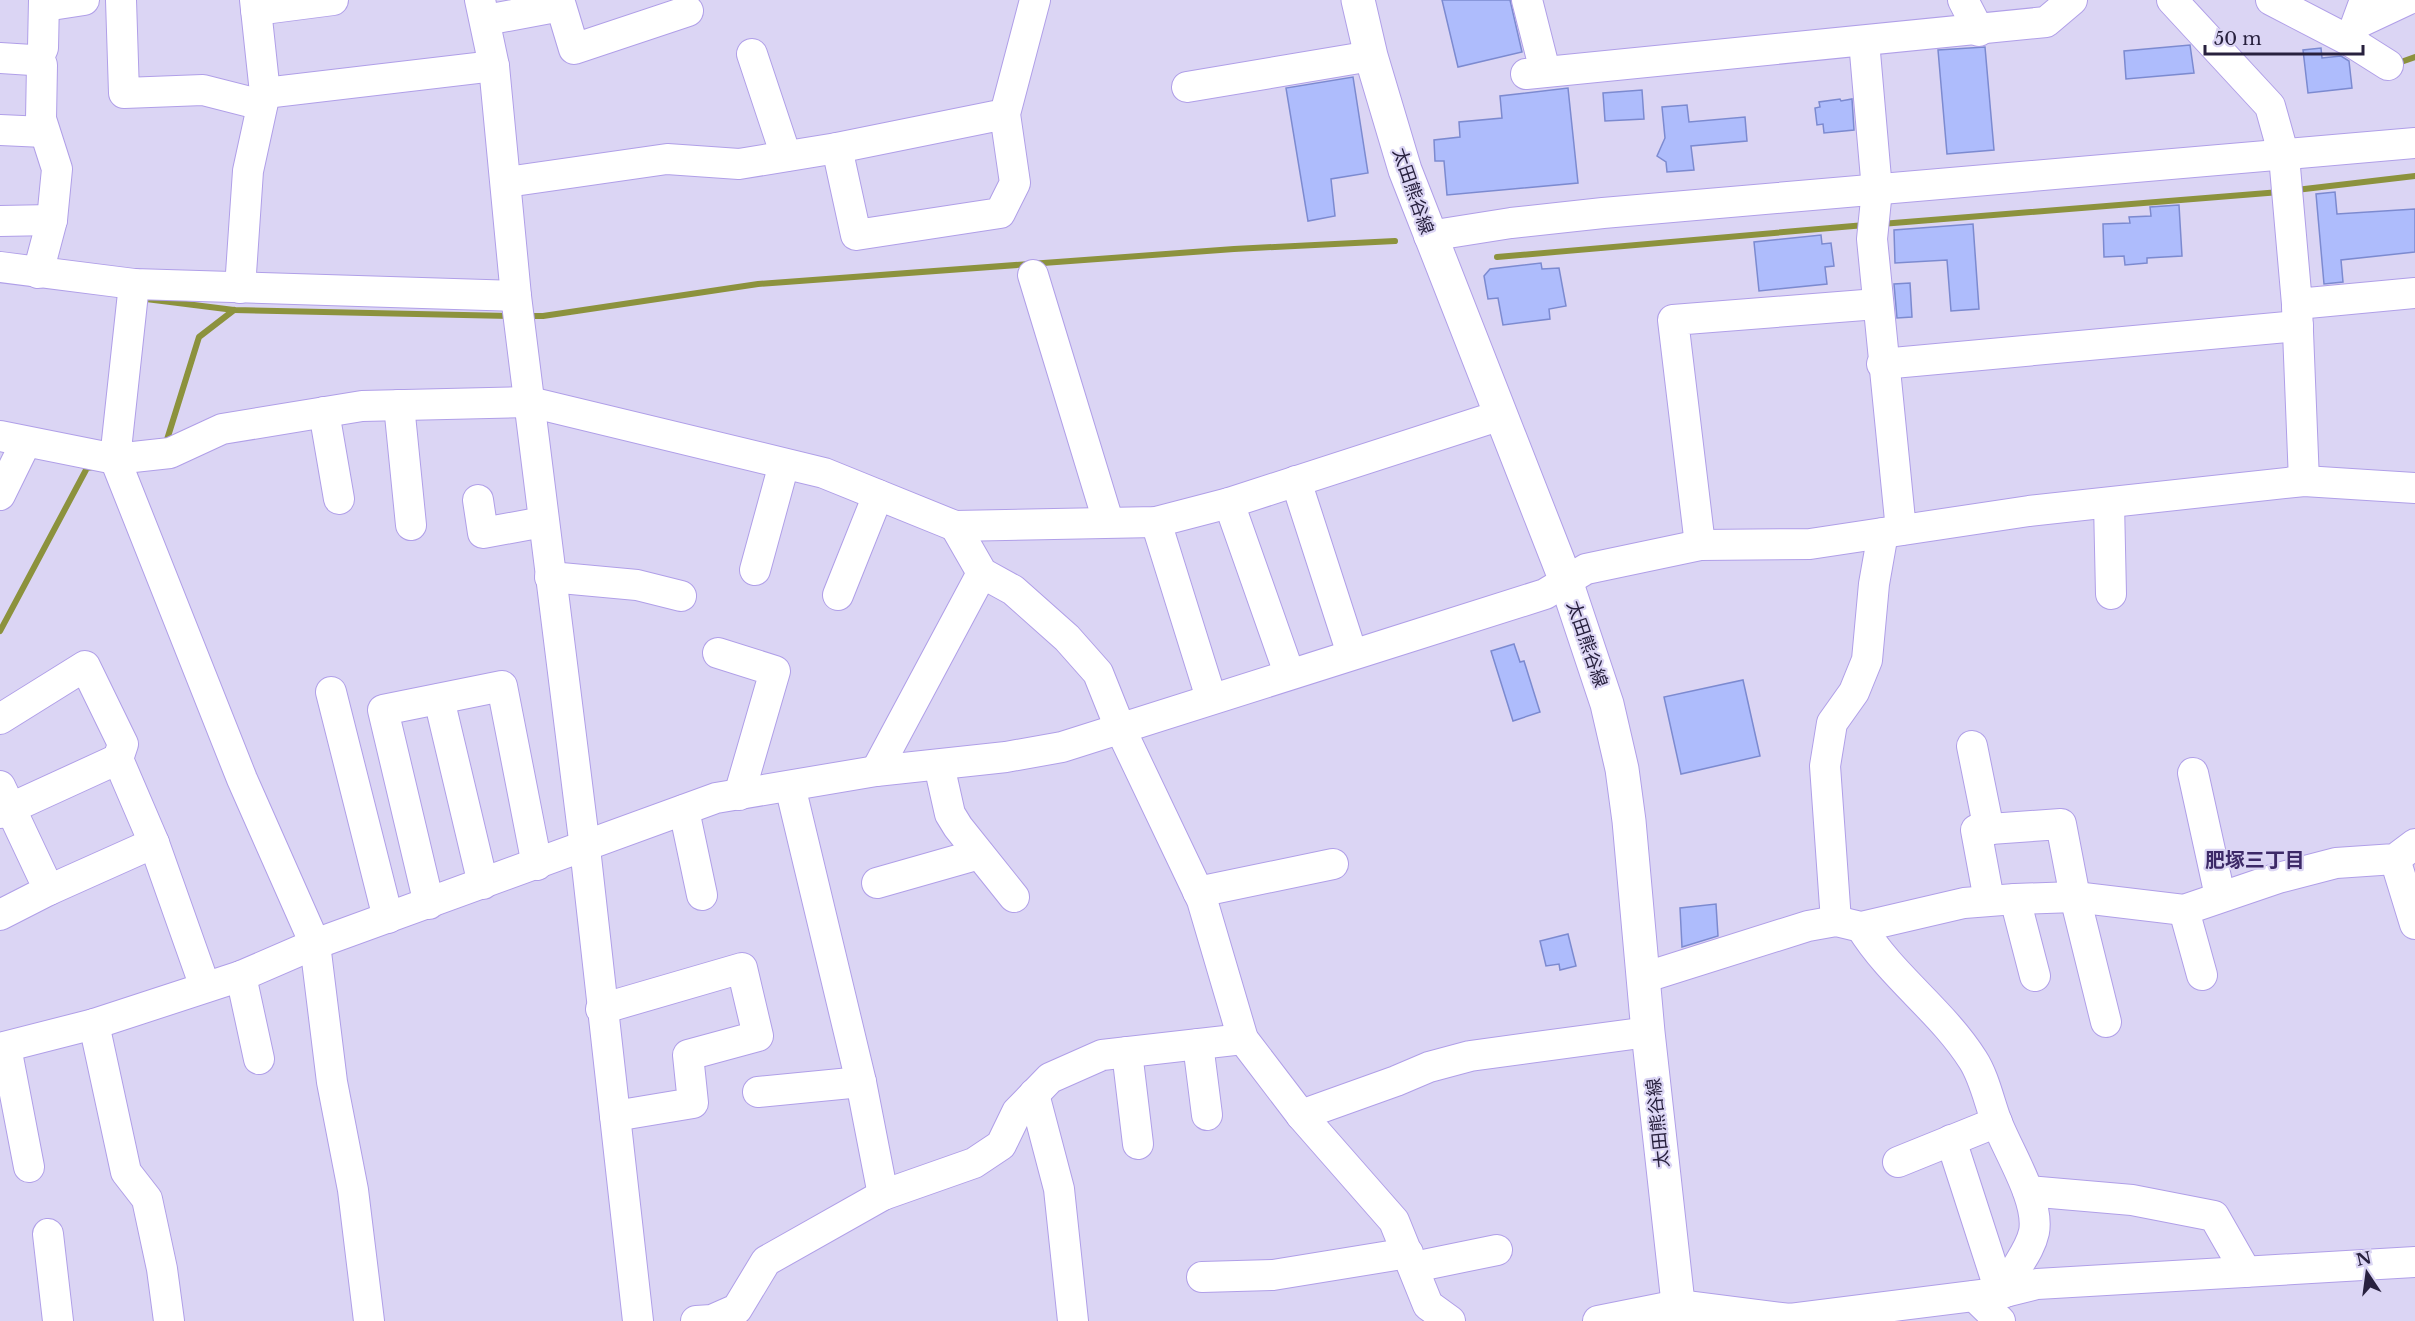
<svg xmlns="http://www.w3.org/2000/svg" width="2415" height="1321" font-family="'Libre Baskerville','Noto Sans JP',serif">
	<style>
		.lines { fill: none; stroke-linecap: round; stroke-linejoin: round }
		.stream { stroke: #8c923d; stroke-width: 6 }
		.building { fill: #aebcfc; stroke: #7c8ad0; stroke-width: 1.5 }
		.minor-casing { stroke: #b09fe8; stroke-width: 32 }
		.major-casing { stroke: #b09fe8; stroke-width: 35 }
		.minor { stroke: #fff; stroke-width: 30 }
		.major { stroke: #fff; stroke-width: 33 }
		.labels { text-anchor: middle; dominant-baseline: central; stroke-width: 4.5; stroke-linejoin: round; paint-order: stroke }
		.street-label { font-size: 18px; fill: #28213e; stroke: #dbd5f4 }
		.neighbourhood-label { font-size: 20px; font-weight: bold; fill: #3c2967; stroke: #dbd5f4 }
	</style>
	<rect width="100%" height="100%" fill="#dbd5f4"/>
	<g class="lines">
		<g class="stream">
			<path d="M2401 62 2415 57"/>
			<path d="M2296 190 2415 176"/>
			<path d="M1881 224 2280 192"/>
			<path d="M1497 257 1865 225"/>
			<path d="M146 299 234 310 510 316"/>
			<path d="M527 316H543L758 284 1234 249 1395 241"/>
			<path d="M165 446 199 337 234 310"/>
			<path d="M0 631 87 468 94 467"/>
		</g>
	</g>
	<g class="building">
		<path d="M1442 0H1510L1522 52 1458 67Z"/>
		<path d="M2190 45 2194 73 2126 79 2124 51Z"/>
		<path d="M1985 47 1994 150 1947 154 1938 50Z"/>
		<path d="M2321 48 2322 58 2341 56 2349 61 2352 88 2308 93 2303 50Z"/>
		<path d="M1353 77 1368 173 1331 179 1335 216 1308 221 1286 88Z"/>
		<path d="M1568 88 1578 183 1447 195 1444 161H1435L1434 140 1460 137 1459 122 1502 118 1500 96Z"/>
		<path d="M1642 90 1644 119 1605 121 1603 93Z"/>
		<path d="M1840 99 1841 101 1852 99 1854 130 1824 133 1823 124 1817 125 1815 108 1820 107 1819 102Z"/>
		<path d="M1687 105 1689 122 1745 117 1747 141 1691 146 1694 170 1667 172 1666 162 1657 156 1665 138 1662 107Z"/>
		<path d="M2335 192 2337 214 2415 209V252L2341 260 2343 282 2324 284 2316 194Z"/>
		<path d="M2179 205 2182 256 2147 258V263L2125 265 2124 256 2104 257 2103 224 2130 223 2129 217 2151 216 2150 207Z"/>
		<path d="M1973 224 1979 309 1951 311 1947 260 1895 263 1894 230Z"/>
		<path d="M1821 235 1822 244 1831 243 1834 266 1825 267 1827 284 1759 291 1754 242Z"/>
		<path d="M1541 263 1542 269 1559 268 1566 306 1549 309 1550 319 1503 325 1498 298 1488 299 1484 276 1490 269Z"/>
		<path d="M1910 283 1912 317 1897 318 1894 284Z"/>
		<path d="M1514 644 1520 662 1524 661 1540 712 1513 721 1491 651Z"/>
		<path d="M1743 680 1760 756 1681 774 1664 697Z"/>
		<path d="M1716 904 1718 936 1682 947 1680 908Z"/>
		<path d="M1568 934 1576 966 1560 970 1559 964 1546 966 1540 941Z"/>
	</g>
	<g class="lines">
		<g class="minor-casing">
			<g id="minor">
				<path d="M121 0 124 93 203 90 262 105"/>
				<path d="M480 0 494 66 516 296 585 848 638 1321"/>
				<path d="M1527 0 1545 71"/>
				<path d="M1963 0 1979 31"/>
				<path d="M2172 0 2270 106 2284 156 2297 304 2415 293"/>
				<path d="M2271 0 2350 41"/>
				<path d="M2365 0 2350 41 2388 65"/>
				<path d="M45 6 84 0"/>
				<path d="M256 10 333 0"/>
				<path d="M486 20 561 6 574 49 688 11"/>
				<path d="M2358 23 2407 0"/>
				<path d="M1864 41 1877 190 1872 239 1901 530"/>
				<path d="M752 54 786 156"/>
				<path d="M0 58 32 60 39 57"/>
				<path d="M1526 74 2046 22 2072 0"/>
				<path d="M1187 87 1371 56"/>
				<path d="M265 93 494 66"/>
				<path d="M1005 114 837 148 856 235 1000 213 1015 183 1005 114 1035 0"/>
				<path d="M0 130 44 132"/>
				<path d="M507 182 667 159 739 164 837 148"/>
				<path d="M0 221 52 220"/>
				<path d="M1429 236 1511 223 1603 213 2415 143"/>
				<path d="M0 267 134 284 516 296"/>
				<path d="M38 273 52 220 57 169 41 119 42 65 39 57 43 48 44 0"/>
				<path d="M1033 275 1108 521"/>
				<path d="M134 284 115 459 242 779 315 944 332 1082 353 1190 369 1321"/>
				<path d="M240 288 248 171 265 93 255 0"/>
				<path d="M2297 307 2304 481"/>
				<path d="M1882 364 2298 326"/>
				<path d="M399 405 411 525"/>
				<path d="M324 412 339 499"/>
				<path d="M0 436 115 459 170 453 222 429 362 406 530 402 824 473 955 526 1156 522 1229 503 1501 415"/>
				<path d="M1296 481 1352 654"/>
				<path d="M0 495 26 442"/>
				<path d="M478 500 483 533 543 522"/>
				<path d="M1229 503 1289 673"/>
				<path d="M2109 503 2111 594"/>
				<path d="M1156 522 1211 698"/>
				<path d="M955 526 982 573 1013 590 1067 638 1098 673 1120 728 1202 900 1243 1039 1301 1115 1394 1221 1428 1305 1450 1321"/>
				<path d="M1700 545 1673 320 1877 304"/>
				<path d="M755 570 784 464"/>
				<path d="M550 577 637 585 681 596"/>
				<path d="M838 595 878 495"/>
				<path d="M718 653 775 671 739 795"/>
				<path d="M331 692 388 918"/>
				<path d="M439 699 483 884"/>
				<path d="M0 719 85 666 123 744 118 759 154 843 205 987"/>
				<path d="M1972 746 1989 830"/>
				<path d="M939 765 950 814 958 827 1014 897"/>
				<path d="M876 771 982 573"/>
				<path d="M2193 773 2220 896"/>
				<path d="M0 786 49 890 0 915"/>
				<path d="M790 786 861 1082 883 1195"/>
				<path d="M684 810 702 895"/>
				<path d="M0 813 118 759"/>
				<path d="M2395 859 2415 924"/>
				<path d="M877 883 979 854"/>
				<path d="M49 890 154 843"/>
				<path d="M1198 892 1333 864"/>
				<path d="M2015 899 2035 976"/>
				<path d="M1989 900 1976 830 2061 824 2075 897 2106 1022"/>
				<path d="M429 904 383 710 502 686 537 865"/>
				<path d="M2184 910 2202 975"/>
				<path d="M1836 921 1825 766 1832 723 1854 692 1867 660 1874 584 1883 533"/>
				<path d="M1861 927C1892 977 1942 1011 1973 1060 1984 1077 1989 1101 1996 1120 2007 1150 2040 1200 2034 1232 2029 1255 2011 1270 2005 1292"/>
				<path d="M241 976 259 1059"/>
				<path d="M1643 978 1808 926 1836 921 1861 927 1964 903 2015 899 2075 897 2184 910 2278 878 2336 863 2395 859 2415 844"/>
				<path d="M601 1009 742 968 758 1036 688 1055 693 1103 615 1116"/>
				<path d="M94 1024 126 1172 147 1199 162 1269 169 1321"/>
				<path d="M1198 1044 1207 1115"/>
				<path d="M6 1047 29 1167"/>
				<path d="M0 1048 94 1024 241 976 315 944 716 798 876 771 1006 757 1062 747 1545 594 1586 569 1700 545 1810 544 2029 511 2304 481 2415 488"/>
				<path d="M1127 1052 1138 1144"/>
				<path d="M758 1092 861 1082"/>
				<path d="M1034 1094 1059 1189 1073 1321"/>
				<path d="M1301 1115 1396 1081 1429 1067 1470 1056 1648 1032"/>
				<path d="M1951 1140 1997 1282 2005 1292"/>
				<path d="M1898 1162 1997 1122"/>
				<path d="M2028 1191 2132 1200 2214 1216 2246 1272"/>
				<path d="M48 1234 58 1321"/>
				<path d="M1414 1267 1497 1250"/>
				<path d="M1202 1277 1273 1275 1408 1253"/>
				<path d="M1974 1296 2000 1321"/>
				<path d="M696 1321 712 1320 737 1309 766 1261 883 1195 974 1163 1001 1145 1017 1112 1050 1078 1102 1055 1243 1039"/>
				<path d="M1598 1321 1678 1305 1790 1319 2005 1292 2037 1284 2415 1262"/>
			</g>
		</g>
		<g class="major-casing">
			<path id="major" d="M1358 0 1371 56 1405 170 1566 581 1607 704 1622 769 1629 821 1648 1032 1680 1321"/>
		</g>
		<use href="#minor" class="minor"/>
		<use href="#major" class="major"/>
	</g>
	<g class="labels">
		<g class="street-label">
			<text transform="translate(1413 191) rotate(71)">太田熊谷線</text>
			<text transform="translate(1587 644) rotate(71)">太田熊谷線</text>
			<text transform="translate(1658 1123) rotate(-96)">太田熊谷線</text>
		</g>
		<g class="neighbourhood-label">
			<text x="2255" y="860">肥塚三丁目</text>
		</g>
	</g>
	<g transform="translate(2367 1273) rotate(347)" stroke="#dbd5f4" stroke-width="4.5" paint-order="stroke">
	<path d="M0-4.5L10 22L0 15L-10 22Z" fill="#28213e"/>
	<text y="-9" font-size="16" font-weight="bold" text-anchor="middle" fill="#28213e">N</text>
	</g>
	<path d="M2205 45v9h158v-9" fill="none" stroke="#28213e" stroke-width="3"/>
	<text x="2214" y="45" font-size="18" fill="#28213e" stroke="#dbd5f4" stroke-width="4.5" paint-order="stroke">50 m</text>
</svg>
